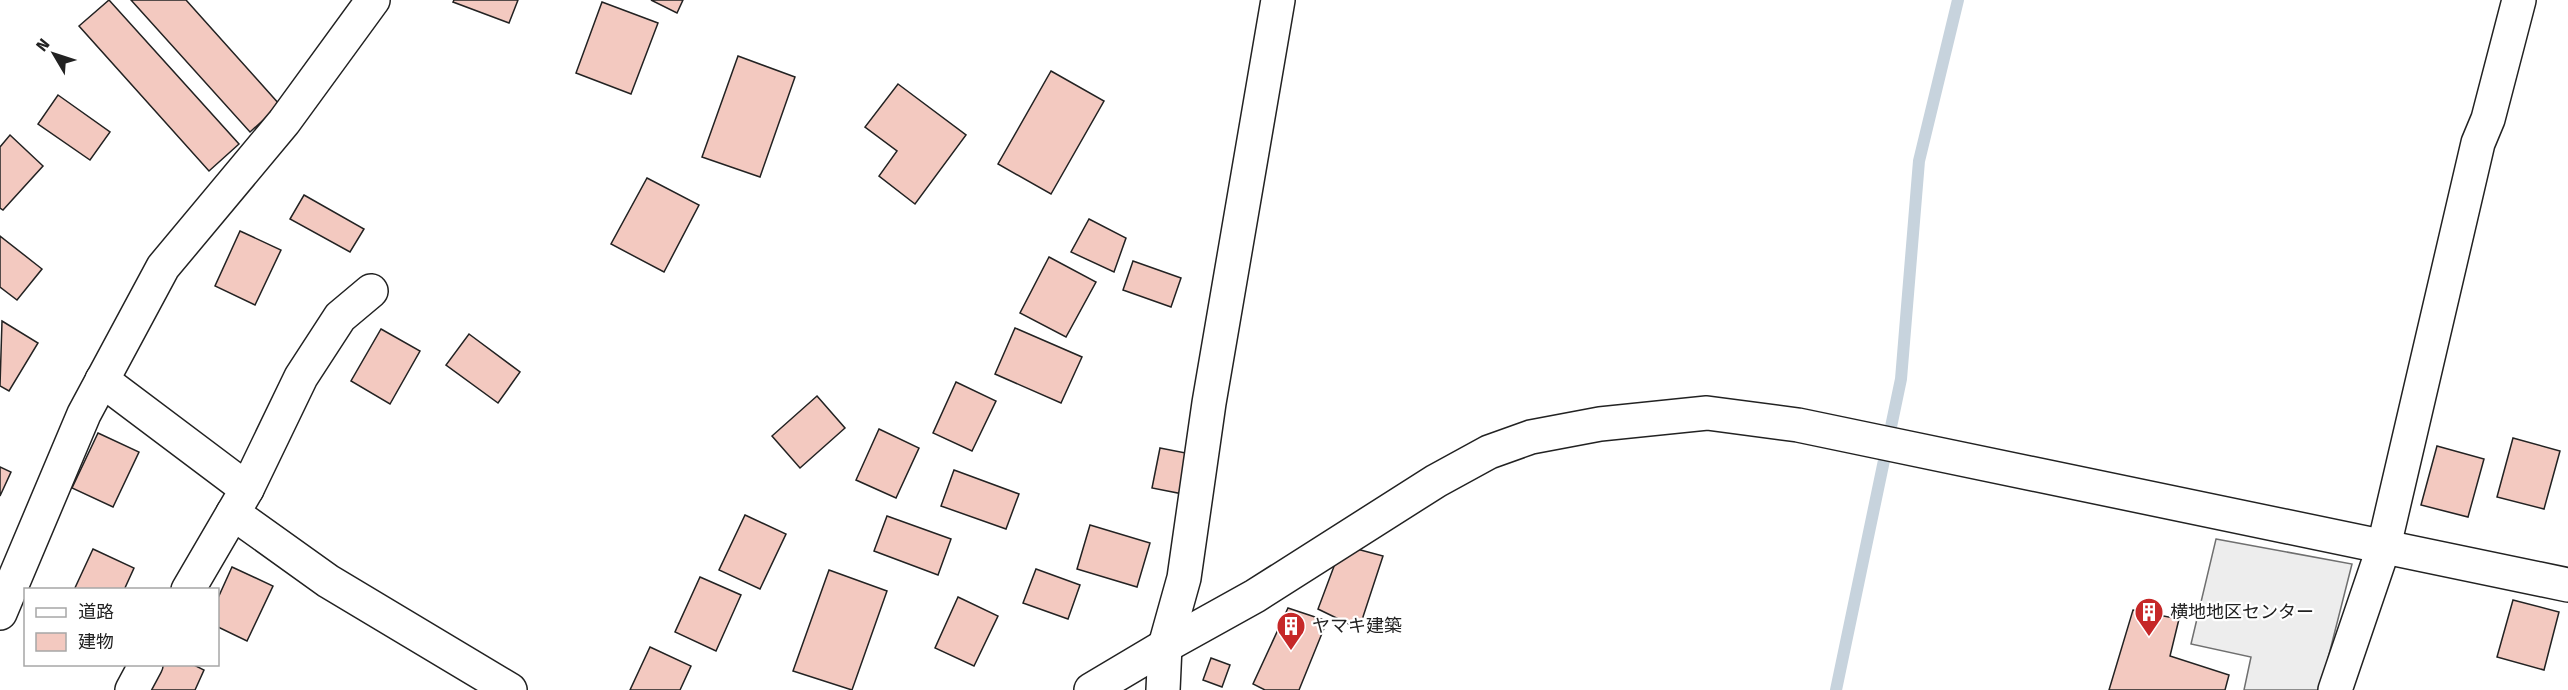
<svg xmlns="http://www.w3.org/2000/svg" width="2568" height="690" font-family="'Fira Sans','Noto Sans JP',sans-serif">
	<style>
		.parking { fill: #ededed; stroke: #6f6f6f; stroke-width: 1.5 }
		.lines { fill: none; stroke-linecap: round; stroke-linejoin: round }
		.stream { stroke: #c7d3dd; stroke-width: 12 }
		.building { fill: #f3c9c0; stroke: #222; stroke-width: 1.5 }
		.minor-casing { stroke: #222; stroke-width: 36 }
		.tertiary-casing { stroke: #222; stroke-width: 36 }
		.minor { stroke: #fff; stroke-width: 33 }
		.tertiary { stroke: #fff; stroke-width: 33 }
		.labels { text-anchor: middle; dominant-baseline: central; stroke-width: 4.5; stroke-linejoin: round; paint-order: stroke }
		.poi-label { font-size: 18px; fill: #222; stroke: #fff; text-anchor: start }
	</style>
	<rect width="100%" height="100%" fill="#fff"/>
	<path class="parking" d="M2216 539 2352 564 2320 690H2244L2251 657 2191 644Z"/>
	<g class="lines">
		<path class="stream" d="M1836 690 1901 379 1919 161 1958 0"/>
	</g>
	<g class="building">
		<path d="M109 0 239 144 209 171 79 26Z"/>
		<path d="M131 0H186L280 105 250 132Z"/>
		<path d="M454 0H518L509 23 453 2Z"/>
		<path d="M651 0H683L677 13Z"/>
		<path d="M602 2 658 23 631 94 576 73Z"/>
		<path d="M738 56 795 77 760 177 702 157Z"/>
		<path d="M1051 71 1104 101 1051 194 998 164Z"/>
		<path d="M898 84 966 135 915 204 879 176 897 151 865 127Z"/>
		<path d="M58 95 110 132 90 160 38 124Z"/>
		<path d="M10 135 43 166 3 210 0 208V147Z"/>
		<path d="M647 178 699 205 664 272 611 244Z"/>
		<path d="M304 195 364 229 350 252 290 219Z"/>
		<path d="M1089 219 1126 238 1114 272 1071 252Z"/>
		<path d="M240 231 281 250 255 305 215 286Z"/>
		<path d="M0 236 42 269 17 300 0 287Z"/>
		<path d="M1049 257 1096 282 1066 337 1020 313Z"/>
		<path d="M1133 261 1181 278 1171 307 1123 290Z"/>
		<path d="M2 321 38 343 9 391 0 386Z"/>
		<path d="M1015 328 1082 357 1061 403 995 374Z"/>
		<path d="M381 329 420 351 390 404 351 381Z"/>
		<path d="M469 334 520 372 498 403 446 365Z"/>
		<path d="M956 382 996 401 972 451 933 433Z"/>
		<path d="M817 396 845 428 800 468 772 436Z"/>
		<path d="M879 429 919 448 896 498 856 480Z"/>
		<path d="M98 433 139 452 113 507 72 488Z"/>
		<path d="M2513 438 2560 451 2544 509 2497 497Z"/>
		<path d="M2437 446 2484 459 2468 517 2421 505Z"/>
		<path d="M1160 448 1191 454 1183 494 1152 488Z"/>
		<path d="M0 467 11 472 0 496Z"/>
		<path d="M954 470 1019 494 1006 529 941 506Z"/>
		<path d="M745 515 786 534 760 589 719 570Z"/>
		<path d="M887 516 951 539 938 575 874 551Z"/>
		<path d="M1090 525 1150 543 1137 587 1077 569Z"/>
		<path d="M1342 545 1383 556 1359 629 1318 609Z"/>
		<path d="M93 549 134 568 124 590H74Z"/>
		<path d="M232 567 273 586 247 641 218 627V598Z"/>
		<path d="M1036 569 1080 585 1068 619 1023 603Z"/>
		<path d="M829 570 887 591 852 690 793 671Z"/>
		<path d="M700 577 741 595 716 651 675 632Z"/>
		<path d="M958 597 998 616 974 666 935 648Z"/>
		<path d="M2513 600 2559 612 2544 670 2497 657Z"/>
		<path d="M1288 608 1327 621 1299 690H1265L1253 684Z"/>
		<path d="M2133 610 2179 619 2170 656 2229 675 2225 690H2109Z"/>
		<path d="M650 647 691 666 680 690H630Z"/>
		<path d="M1211 658 1230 665 1222 687 1203 680Z"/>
		<path d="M158 664H192L204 670 195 690H146Z"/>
	</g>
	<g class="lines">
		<g class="minor-casing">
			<g id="minor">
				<path d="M102 380 247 489"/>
				<path d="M233 513 328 581 510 690"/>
				<path d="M188 590 247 489 301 377 340 317 371 291"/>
				<path d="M132 690 146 664"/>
				<path d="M1091 690 1165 646"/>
				<path d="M1163 690 1165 646 1184 578 1209 403 1278 0"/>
				<path d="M2335 690 2384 546 2478 143 2488 119 2519 0"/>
			</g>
		</g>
		<g class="tertiary-casing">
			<g id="tertiary">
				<path d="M0 613 84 414 163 267 284 122 373 0"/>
				<path d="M1165 646 1255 596 1436 481 1489 452 1531 437 1600 424 1707 413 1798 425 2568 585"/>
			</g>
		</g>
		<use href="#minor" class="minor"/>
		<use href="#tertiary" class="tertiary"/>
	</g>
	<defs>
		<g id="building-pin" transform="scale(1.5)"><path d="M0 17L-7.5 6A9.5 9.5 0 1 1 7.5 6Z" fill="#c62828" stroke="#fff"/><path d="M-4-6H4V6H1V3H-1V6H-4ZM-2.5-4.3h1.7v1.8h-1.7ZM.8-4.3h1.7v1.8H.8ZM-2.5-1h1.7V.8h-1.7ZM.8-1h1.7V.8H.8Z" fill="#fff"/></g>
	</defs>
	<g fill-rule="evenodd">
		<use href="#building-pin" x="2149" y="612"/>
		<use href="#building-pin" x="1291" y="626"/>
	</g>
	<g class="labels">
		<g class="poi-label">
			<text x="2170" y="612">横地地区センター</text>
			<text x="1312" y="626">ヤマキ建築</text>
		</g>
	</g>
	<rect x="24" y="588" width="195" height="78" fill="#ffffff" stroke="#a7a7a7" stroke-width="1.5"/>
	<rect x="36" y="608" width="30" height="9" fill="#ffffff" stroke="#a7a7a7" stroke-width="1.5"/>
	<text x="78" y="618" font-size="18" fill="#222222">道路</text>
	<rect x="36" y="633" width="30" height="18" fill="#f3c9c0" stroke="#a7a7a7" stroke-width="1.5"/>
	<text x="78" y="648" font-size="18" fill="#222222">建物</text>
	<g transform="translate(54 54) rotate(309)" stroke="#ffffff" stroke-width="4.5" paint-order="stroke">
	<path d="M0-4.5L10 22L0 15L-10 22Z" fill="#222222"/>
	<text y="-9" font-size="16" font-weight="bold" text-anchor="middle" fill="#222222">N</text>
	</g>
</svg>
